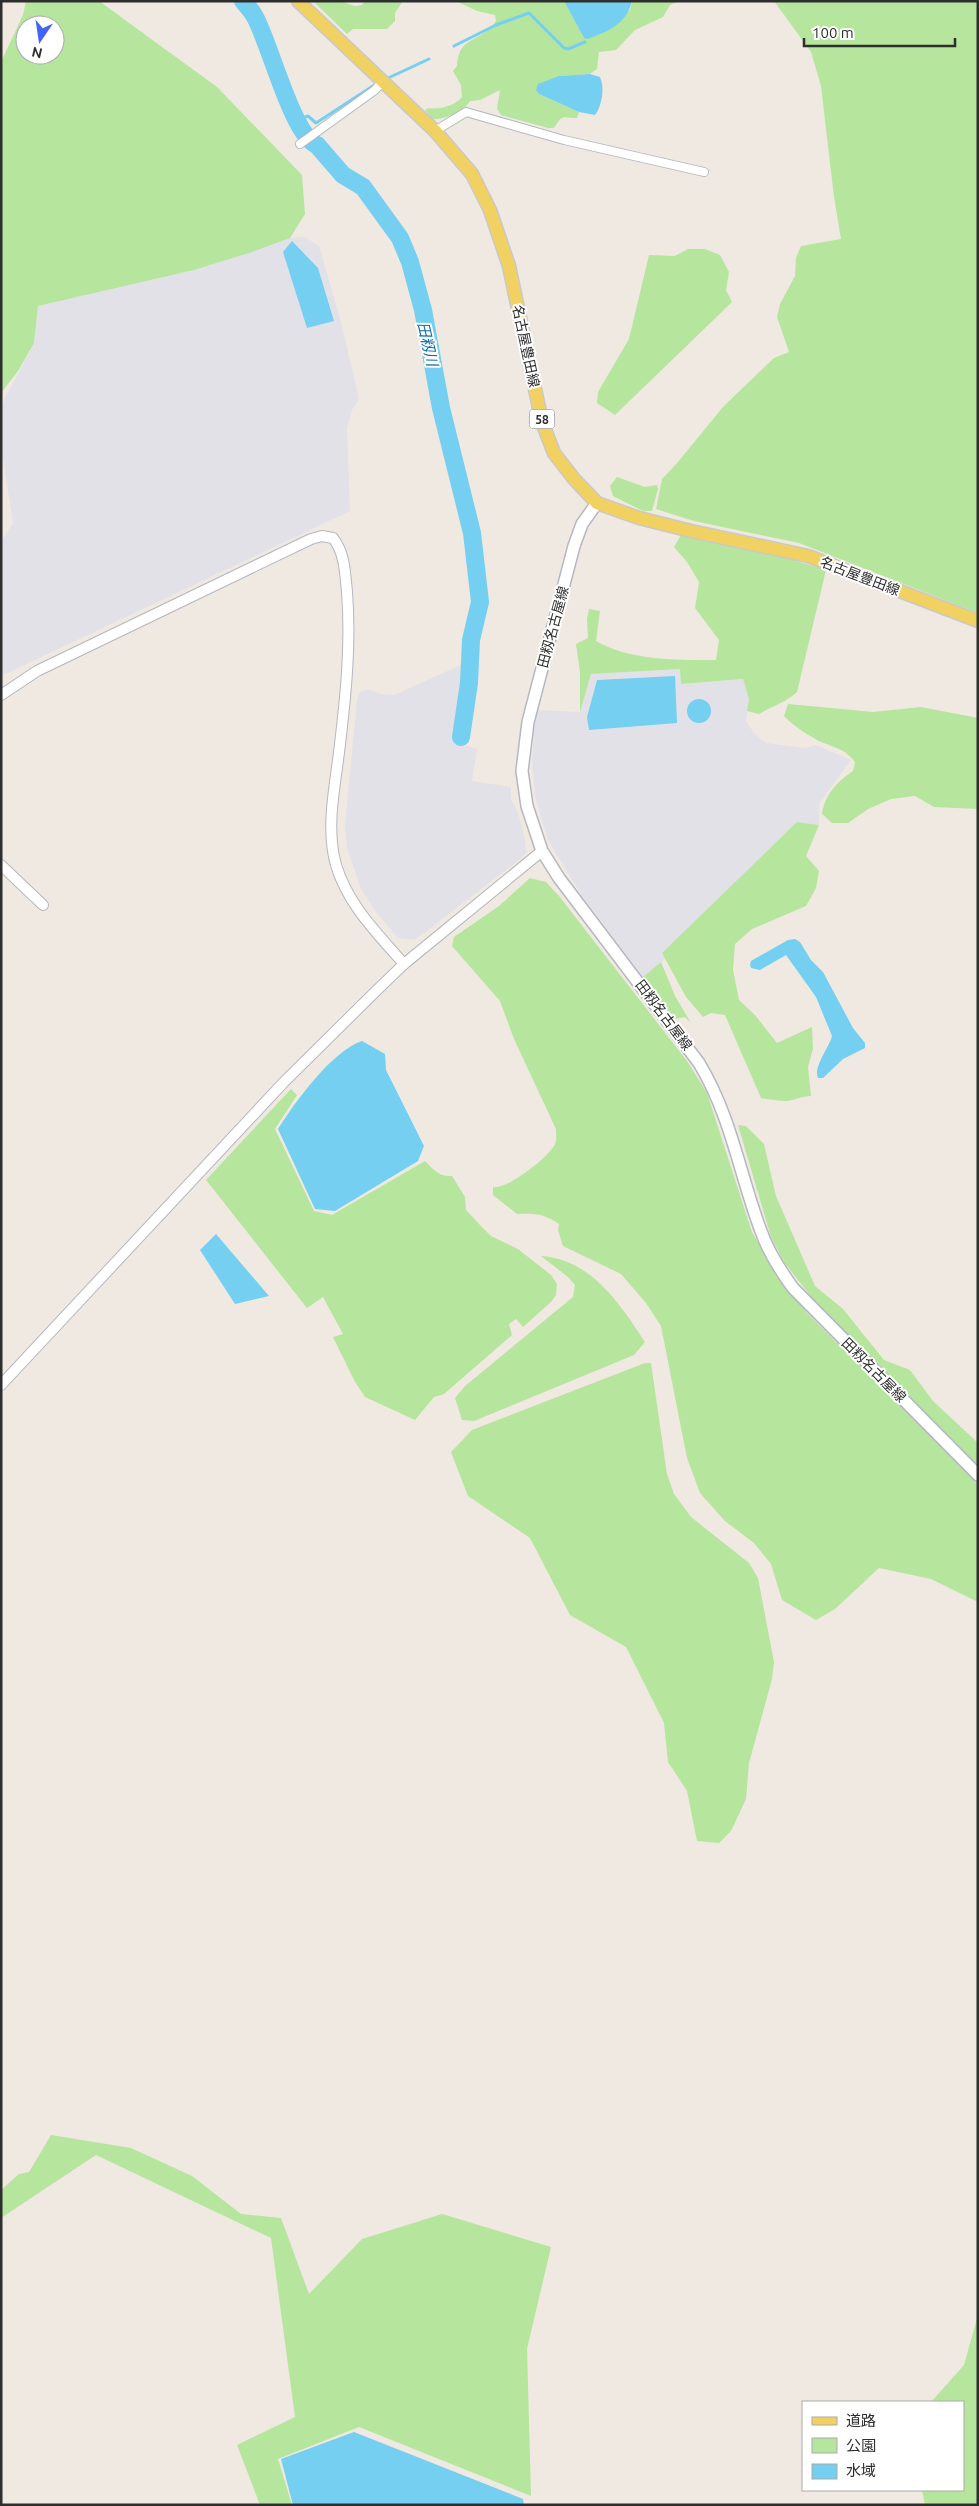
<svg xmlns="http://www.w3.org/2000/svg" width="979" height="2506" font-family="Ubuntu,'Noto Sans JP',sans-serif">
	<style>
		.industrial { fill: #e3e1e8 }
		.green { fill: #b6e59e; fill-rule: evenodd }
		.water { fill: #75cff0 }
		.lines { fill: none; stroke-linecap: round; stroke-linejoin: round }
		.stream { stroke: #75cff0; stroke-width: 3 }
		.river { stroke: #75cff0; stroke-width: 18 }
		.minor-casing { stroke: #b4b7c1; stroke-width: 10 }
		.tertiary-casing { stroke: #b4b7c1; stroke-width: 12 }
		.secondary-casing { stroke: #b4b7c1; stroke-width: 14 }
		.primary-casing { stroke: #c9c9c9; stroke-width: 15 }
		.minor { stroke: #fff; stroke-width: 8 }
		.tertiary { stroke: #fff; stroke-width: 10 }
		.secondary { stroke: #fff; stroke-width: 11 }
		.primary { stroke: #f2d163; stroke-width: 12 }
		.labels { text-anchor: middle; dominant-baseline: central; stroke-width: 4; stroke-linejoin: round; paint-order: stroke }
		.shield { fill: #fff; stroke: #6d6d6d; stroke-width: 1 }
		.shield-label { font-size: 12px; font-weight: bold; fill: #2e2e2e }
		.street-label { font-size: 14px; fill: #2e2e2e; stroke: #fff }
		.water-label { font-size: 15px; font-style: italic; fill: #0d6fa3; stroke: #fff }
	</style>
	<rect width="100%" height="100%" fill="#efe9e1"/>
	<g class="industrial">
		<path d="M305 237 319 246 341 322 359 399 352 410 347 428 350 511 1 676V542L13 523 1 446V406L34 343 38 306 194 270 290 238Z"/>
		<path d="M463 664 453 742 477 749 472 781 511 787V799L518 812 525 840 526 852 520 859 415 940 398 938 375 911 361 889 347 848 345 825 357 700 359 693 368 689 380 694 394 695Z"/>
		<path d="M680 669 682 684 743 679 749 699 746 721 754 733 766 743 806 748 816 745 851 760 819 804V825L797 822 663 953 666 958 643 977 582 896 548 840 535 796 532 762 534 727 537 710 580 712 591 674Z"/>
	</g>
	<g class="green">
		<path d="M26 1H99L217 87 302 175 305 214 290 238 252 252 194 270 38 306 34 343 18 371 1 393V62L23 15ZM25 25H55V55H25Z"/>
		<path d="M340 1 355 6 362 5 365 1H403L395 13V21L387 29H353L347 34 314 2Z"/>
		<path d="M456 1H564L584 38 630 10 632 1H679L670 5 663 17 635 30 616 50 599 52 597 69 590 74 559 76 539 94 579 112 577 118C563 118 563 113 554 128H548L501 115 497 109 500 90 480 100 470 101C464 112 443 120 432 119L425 110 428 108C440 110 454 106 462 97L461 85 453 71 457 66C458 35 482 43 496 21L495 15 477 11Z"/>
		<path d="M774 1H978V613L799 543 694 521 656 509 662 479 678 462 723 407 774 358 789 352 777 317 780 304 795 276 796 258 801 246 841 239 834 197 821 86 811 52Z"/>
		<path d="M688 249H705L720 255 729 272 726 290 732 302 615 415 597 403 598 392 629 339 649 255 675 256Z"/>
		<path d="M617 477 645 487 657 485 658 489 652 511H643L613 496 610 486Z"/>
		<path d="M681 535 793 560 826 570 797 692C787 702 772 706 759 714L747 711 749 699 743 679 681 684 680 669 591 674 580 712V672L576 644 588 638 587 619 589 609 600 611 596 641C631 661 677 660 716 660L719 640 695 608 699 582 687 562 674 547Z"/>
		<path d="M788 704 873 712 921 707 978 718V809L934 807 915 796 891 799 868 809 848 823H832L822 814C825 794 837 782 853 771L855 762C844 748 835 748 819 741 806 734 794 726 784 716Z"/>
		<path d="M797 822 819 825 806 856 819 871 816 888 806 906 752 929 735 944 733 970 739 1000 755 1015 777 1043 812 1027 813 1049 808 1067 811 1096C802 1096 795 1100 787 1101 778 1101 769 1099 761 1098L725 1015 711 1013 703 1017 686 997 662 953Z"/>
		<path d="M530 878 546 882 559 896 687 1061 707 1093 752 1232 776 1275 807 1313 978 1484V1602L931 1579 879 1568 835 1609 816 1620 782 1600 771 1564 754 1543 725 1521 700 1493 687 1458 661 1326 646 1303 621 1274 563 1246 558 1230 559 1224C545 1214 534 1213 517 1214L493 1195V1187C507 1190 549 1157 555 1144 557 1140 556 1133 556 1129L514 1039 500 1001 452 946 454 937 499 906Z"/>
		<path d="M661 962 675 996 691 1023 685 1017 675 1019 643 977Z"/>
		<path d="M291 1089 297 1095 275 1129 314 1211 332 1215 425 1161C434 1170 439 1177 452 1176L465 1197 466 1210 480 1225 491 1236 518 1249 551 1275 557 1284 556 1295 551 1302 523 1327 516 1319 509 1324 512 1335 444 1394 434 1397 415 1420 365 1397 355 1382 333 1337 343 1334 323 1297 307 1308 206 1180Z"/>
		<path d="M738 1125 746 1126 764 1144 776 1196 815 1286 843 1309 884 1360 910 1370 933 1401 978 1443V1466L812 1298 784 1262 771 1237Z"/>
		<path d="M541 1256C591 1259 621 1305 645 1342L634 1355 474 1421 462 1420 455 1398 465 1386 573 1297 575 1285 568 1277Z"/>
		<path d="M645 1363H651L667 1474 674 1494 691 1517 749 1563 758 1578 774 1662 772 1679 749 1763 746 1799 731 1831 719 1843 697 1841 687 1791 668 1762 664 1723 626 1647 570 1615 530 1538 468 1496 451 1452 472 1430Z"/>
		<path d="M51 2135 131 2148 192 2176 241 2214 281 2218 309 2294 362 2239 442 2214 551 2247 527 2349 531 2496 359 2427 278 2459 292 2505H260L237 2445 295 2417 271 2238 96 2155 1 2218V2190L19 2174 29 2172Z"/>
		<path d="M978 2315V2505H925L922 2490H963V2402H931L964 2365Z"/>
	</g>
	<g class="water">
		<path d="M564 1H632C626 25 608 31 588 39L584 38Z"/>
		<path d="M590 74 600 77C605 87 602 106 595 115L579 112 539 94 536 90 538 84 559 76Z"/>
		<path d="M292 241 318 268 334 321 307 328 283 252Z"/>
		<path d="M675 676 677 723 589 730 587 717 597 680Z"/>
		<circle cx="699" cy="711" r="12"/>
		<path d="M795 939 800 942 811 960 823 972 853 1028 865 1043V1048L843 1059 823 1078H818C813 1067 829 1048 832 1036L816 997 786 955 760 970 751 968 750 965 751 961 788 940Z"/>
		<path d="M362 1041 385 1054 386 1070 424 1146 418 1161 335 1211 315 1209 278 1129C295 1102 332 1051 362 1041Z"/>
		<path d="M216 1234 269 1296 235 1304 200 1250Z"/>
		<path d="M354 2432 523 2499 524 2505H293L281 2459Z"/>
	</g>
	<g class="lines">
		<g class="stream">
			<path d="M454 46 496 25 529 13 564 48 568 49 585 42"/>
			<path d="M386 79 429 59"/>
			<path d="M298 120 308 116 316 123 376 84"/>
		</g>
		<path class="river" d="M243 1C247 6 252 11 255 17 269 41 293 137 317 145L343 175 363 187 400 238 410 262 423 310 441 408 472 533 480 602 471 640 469 683 461 737"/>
		<g class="minor-casing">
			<g id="minor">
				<path d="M435 131 466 112 564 140 704 172"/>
				<path d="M300 144 375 90 382 82"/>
			</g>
		</g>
		<g class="tertiary-casing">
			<g id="tertiary">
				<path d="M1 695 37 671 311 539 322 536 333 538C345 553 345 573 347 592 351 643 346 693 340 744 336 782 325 827 336 865 348 905 377 933 404 964"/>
				<path d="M1 865 43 905"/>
				<path d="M1 1385 284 1082 376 991 404 964 542 851"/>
			</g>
		</g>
		<g class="secondary-casing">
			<path id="secondary" d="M597 503 582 524 574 546 528 722 522 771 527 806 542 851 559 878 699 1063C732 1118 739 1173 761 1231 768 1252 780 1270 793 1288L978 1475"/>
		</g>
		<g class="primary-casing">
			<path id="primary" d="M298 1 435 131 472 174 490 210 509 266 542 422 554 453 574 479 597 503 639 518 691 531 808 556 978 621"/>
		</g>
		<use href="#minor" class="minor"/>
		<use href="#tertiary" class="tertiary"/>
		<use href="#secondary" class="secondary"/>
		<use href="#primary" class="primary"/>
	</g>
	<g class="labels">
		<rect class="shield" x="529.5" y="409.5" width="25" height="19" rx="4"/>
		<g class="shield-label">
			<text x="542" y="419">58</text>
		</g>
		<g class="street-label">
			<text transform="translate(526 346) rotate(78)">名古屋豊田線</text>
			<text transform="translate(860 576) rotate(21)">名古屋豊田線</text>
			<text transform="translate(553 627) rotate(-75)">田籾名古屋線</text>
			<text transform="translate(664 1015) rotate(53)">田籾名古屋線</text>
			<text transform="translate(874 1370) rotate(45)">田籾名古屋線</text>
		</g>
		<g class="water-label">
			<text transform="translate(428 344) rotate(77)">田籾川</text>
		</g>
	</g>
	<rect width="979" height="2506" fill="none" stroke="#2e2e2e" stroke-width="5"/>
	<rect x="802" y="2401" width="162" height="90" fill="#ffffff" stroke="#ababab"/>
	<rect x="812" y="2417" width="25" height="8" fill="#f2d163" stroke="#ababab"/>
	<text x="846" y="2426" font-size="15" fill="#2e2e2e">道路</text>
	<rect x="812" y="2438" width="25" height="15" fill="#b6e59e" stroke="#ababab"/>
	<text x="846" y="2451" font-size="15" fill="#2e2e2e">公園</text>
	<rect x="812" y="2464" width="25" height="15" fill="#75cff0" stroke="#ababab"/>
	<text x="846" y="2476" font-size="15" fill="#2e2e2e">水域</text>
	<g transform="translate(40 40) rotate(193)"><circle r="24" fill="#ffffff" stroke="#ababab"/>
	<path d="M0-4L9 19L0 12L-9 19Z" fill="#4264fb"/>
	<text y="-8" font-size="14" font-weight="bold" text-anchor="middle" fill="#2e2e2e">N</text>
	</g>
	<path d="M804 38v8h151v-8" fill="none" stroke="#2e2e2e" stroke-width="2.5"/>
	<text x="812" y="38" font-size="15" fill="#2e2e2e" stroke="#ffffff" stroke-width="4" paint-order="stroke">100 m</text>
</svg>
